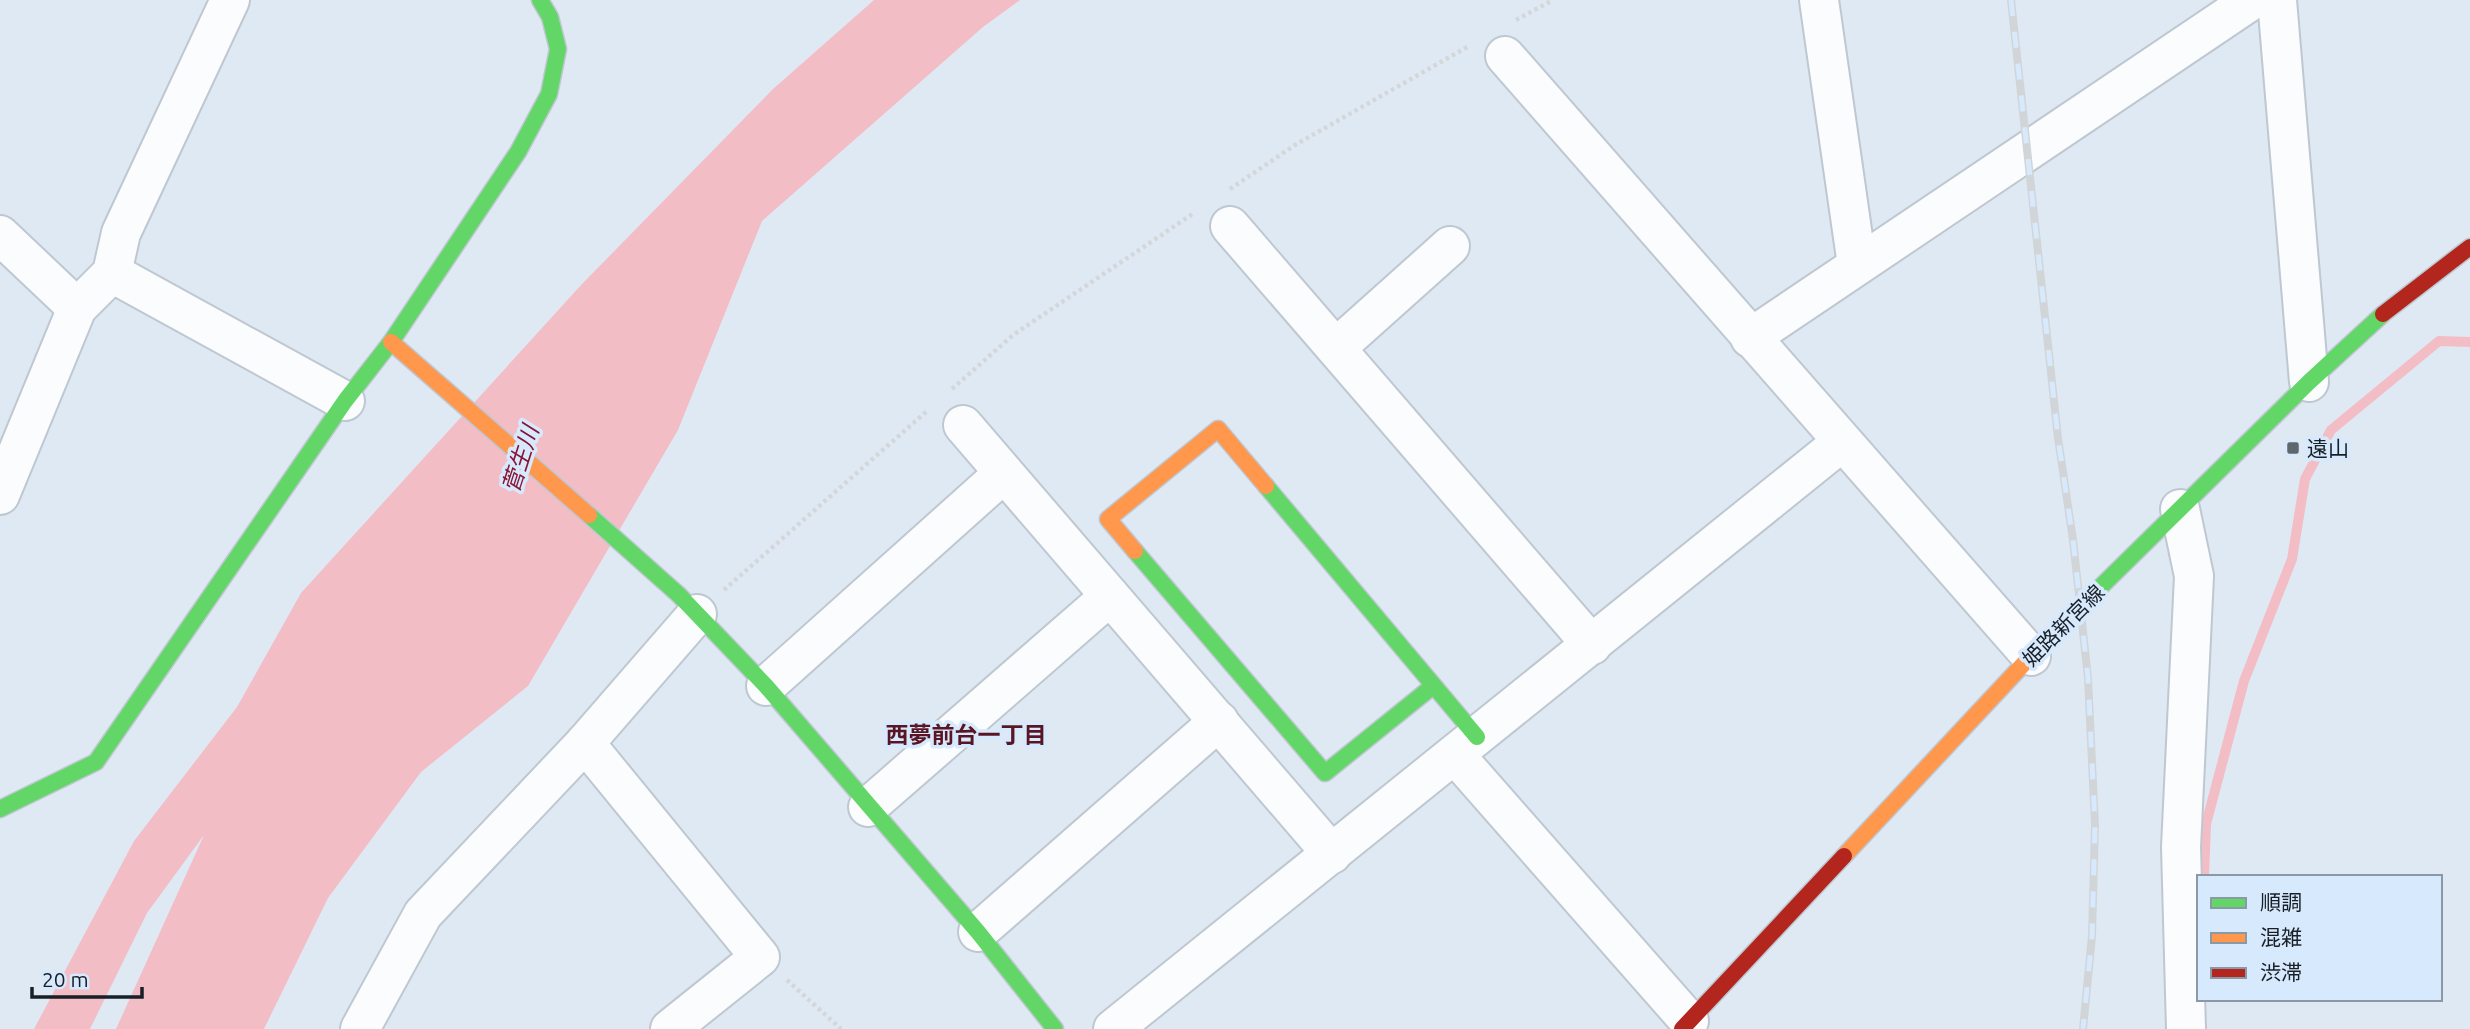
<svg xmlns="http://www.w3.org/2000/svg" width="2470" height="1029" font-family="Ubuntu,'Noto Sans JP',sans-serif">
	<style>
		.water { fill: #f3bdc6 }
		.lines { fill: none; stroke-linecap: round; stroke-linejoin: round }
		.stream { stroke: #f3bdc6; stroke-width: 10 }
		.street-casing { stroke: #bfc7d0; stroke-width: 42 }
		.fast-casing { stroke: #bfc7d0; stroke-width: 19 }
		.slow-casing { stroke: #bfc7d0; stroke-width: 19 }
		.jam-casing { stroke: #bfc7d0; stroke-width: 19 }
		.path { stroke: #d4d7da; stroke-width: 4.5; stroke-dasharray: 3.5 3.5; stroke-linecap: butt }
		.street { stroke: #fafcfd; stroke-width: 38 }
		.fast { stroke: #63d668; stroke-width: 16 }
		.slow { stroke: #ff974d; stroke-width: 16 }
		.jam { stroke: #b3261e; stroke-width: 16 }
		.rail-casing { stroke: #d2d5d8; stroke-width: 8 }
		.rail { stroke: #d7e9fc; stroke-width: 5; stroke-dasharray: 16; stroke-linecap: butt }
		.poi-dot { fill: #5e666e; stroke: #d7e9fc; stroke-width: 2.5 }
		.labels { text-anchor: middle; dominant-baseline: central; stroke-width: 7; stroke-linejoin: round; paint-order: stroke }
		.poi-label { font-size: 21px; fill: #191f26; stroke: #d7e9fc; text-anchor: start }
		.street-label { font-size: 21px; fill: #191f26; stroke: #d7e9fc }
		.water-label { font-size: 23px; font-style: italic; fill: #891434; stroke: #d7e9fc }
		.neighbourhood-label { font-size: 23px; font-weight: bold; fill: #5a1524; stroke: #d7e9fc }
	</style>
	<rect width="100%" height="100%" fill="#dfe9f4"/>
	<path class="water" d="M874 0H1020L983 27 762 221 678 430 528 686 421 772 328 898 264 1029H116L204 835 147 913 90 1029H34L134 841 237 707 301 593 582 284 773 89Z"/>
	<g class="lines">
		<path class="stream" d="M2204 877 2206 824 2244 681 2292 559 2305 479 2331 430 2439 341 2470 342"/>
		<g class="street-casing">
			<g id="street">
				<path d="M1819 0 1857 265"/>
				<path d="M2277 0 2309 382"/>
				<path d="M1505 56 2031 656"/>
				<path d="M1230 226 1592 645"/>
				<path d="M0 235 77 308"/>
				<path d="M112 273 345 401"/>
				<path d="M1750 338 2252 0"/>
				<path d="M1336 348 1450 246"/>
				<path d="M963 425 1332 854"/>
				<path d="M0 495 77 308 112 273 121 233 230 0"/>
				<path d="M2180 509 2194 576 2181 847 2186 1029"/>
				<path d="M766 686 1004 473"/>
				<path d="M585 743 760 957 670 1029"/>
				<path d="M1455 755 1689 1021"/>
				<path d="M868 807 1110 596"/>
				<path d="M978 932 1219 721"/>
				<path d="M360 1029 423 914 585 743 697 614"/>
				<path d="M1113 1029 1842 442"/>
			</g>
		</g>
		<g class="fast-casing">
			<g id="fast">
				<path d="M1266 486 1477 737"/>
				<path d="M589 515 679 595 766 686 978 932 1055 1029"/>
				<path d="M1135 551 1325 773 1433 686"/>
				<path d="M2073 614 2309 382 2383 314"/>
				<path d="M0 809 96 762 345 401 391 342 518 152 549 94 558 49 550 17 540 0"/>
			</g>
		</g>
		<g class="slow-casing">
			<g id="slow">
				<path d="M391 342 589 515"/>
				<path d="M1135 551 1108 519 1218 429 1266 486"/>
				<path d="M1844 856 2031 656 2073 614"/>
			</g>
		</g>
		<g class="jam-casing">
			<g id="jam">
				<path d="M2383 314 2470 247"/>
				<path d="M1682 1029 1844 856"/>
			</g>
		</g>
		<g class="path">
			<path d="M1516 20 1553 0"/>
			<path d="M1230 189 1295 145 1469 46"/>
			<path d="M952 389 1013 335 1194 213"/>
			<path d="M724 590 927 411"/>
			<path d="M787 980 841 1029"/>
		</g>
		<use href="#street" class="street"/>
		<use href="#fast" class="fast"/>
		<use href="#slow" class="slow"/>
		<use href="#jam" class="jam"/>
		<g class="rail-casing">
			<path id="rail" d="M2011 0 2058 438 2073 540 2088 678 2095 825 2092 936 2083 1029"/>
		</g>
		<use href="#rail" class="rail"/>
	</g>
	<rect class="poi-dot" x="2286" y="441" width="14" height="14" rx="3.5"/>
	<g class="labels">
		<g class="poi-label">
			<text x="2307" y="448">遠山</text>
		</g>
		<g class="street-label">
			<text transform="translate(2063 625) rotate(-45)">姫路新宮線</text>
		</g>
		<g class="water-label">
			<text transform="translate(520 459) rotate(-72)">菅生川</text>
		</g>
		<g class="neighbourhood-label">
			<text x="966" y="734">西夢前台一丁目</text>
		</g>
	</g>
	<rect x="2197" y="875" width="245" height="126" fill="#d7e9fc" stroke="#8b98a6" stroke-width="2"/>
	<rect x="2211" y="898" width="35" height="10" fill="#63d668" stroke="#8b98a6" stroke-width="2"/>
	<text x="2260" y="910" font-size="21" fill="#191f26">順調</text>
	<rect x="2211" y="933" width="35" height="10" fill="#ff974d" stroke="#8b98a6" stroke-width="2"/>
	<text x="2260" y="945" font-size="21" fill="#191f26">混雑</text>
	<rect x="2211" y="968" width="35" height="10" fill="#b3261e" stroke="#8b98a6" stroke-width="2"/>
	<text x="2260" y="980" font-size="21" fill="#191f26">渋滞</text>
	<path d="M32 987v10h110v-10" fill="none" stroke="#191f26" stroke-width="3.5"/>
	<text x="42" y="987" font-size="21" fill="#191f26" stroke="#d7e9fc" stroke-width="5" paint-order="stroke">20 m</text>
</svg>
